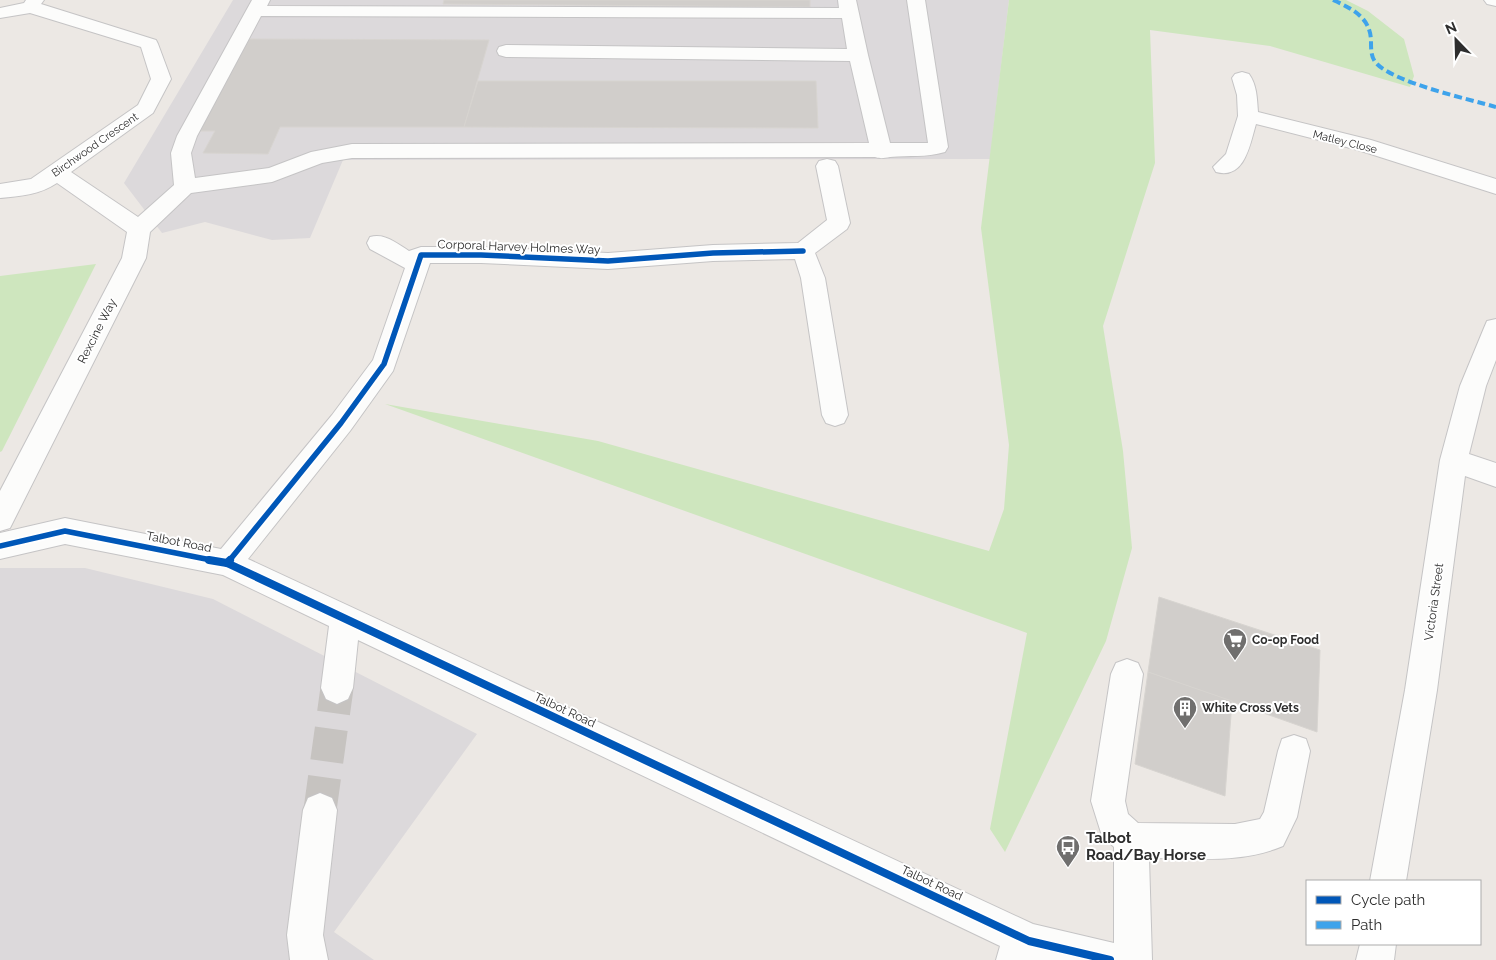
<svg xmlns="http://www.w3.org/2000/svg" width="1496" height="960" font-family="Raleway,sans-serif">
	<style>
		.industrial { fill: #dcd9db }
		.green { fill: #cee6be }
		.building { fill: #d1cecb; stroke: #d7d4d0 }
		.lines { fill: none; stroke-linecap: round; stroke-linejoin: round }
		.minor-tunnel { stroke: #c6c3c0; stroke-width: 33; stroke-dasharray: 33 16; stroke-linecap: butt }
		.minor-casing { stroke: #c5c4c5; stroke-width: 2 }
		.minor { fill: #fcfcfb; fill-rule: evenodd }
		.quiet { stroke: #3ea3eb; stroke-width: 4; stroke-dasharray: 8 4; stroke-linecap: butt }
		.cycleway-far1-casing { stroke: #fff; stroke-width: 9 }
		.cycleway-casing { stroke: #fff; stroke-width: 11 }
		.cycleway-far1 { stroke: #0057b8; stroke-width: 5.5 }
		.cycleway { stroke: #0057b8; stroke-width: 8 }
		.labels { text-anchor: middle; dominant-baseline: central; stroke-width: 4; stroke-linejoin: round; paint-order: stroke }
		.far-street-label { font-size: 11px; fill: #2e2e2e; stroke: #fff }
		.street-label { font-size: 12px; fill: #2e2e2e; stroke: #fff }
		.poi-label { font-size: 12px; font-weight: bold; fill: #2e2e2e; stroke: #fff; text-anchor: start }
		.near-poi-label { font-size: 15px; font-weight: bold; fill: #2e2e2e; stroke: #fff; text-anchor: start }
	</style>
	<rect width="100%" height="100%" fill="#ece8e4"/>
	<g class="industrial">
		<path d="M233 0H1009L990 159 343 160 310 238 272 240 205 222 162 233 124 183Z"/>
		<path d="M0 568H85L213 599 477 734 334 932 374 960H0Z"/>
	</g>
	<g class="green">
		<path d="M1009 0H1346L1368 11 1404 39 1414 76 1410 87 1270 46 1150 30 1155 163 1103 326 1123 451 1132 548 1106 641 1005 852 990 829 1027 633 385 404 598 441 989 551 1004 509 1009 445 981 228Z"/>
		<path d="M96 264 2 451 0 452V276Z"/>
	</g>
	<g class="building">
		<path d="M444 0H810V7L443 4Z"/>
		<path d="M247 39 489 40 464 127H280L268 154 203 153 215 131H197Z"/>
		<path d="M478 81H816L818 128 464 127Z"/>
		<path d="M1159 597 1320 650 1317 732 1148 672Z"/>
		<path d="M1148 672 1232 701 1225 796 1135 764Z"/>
	</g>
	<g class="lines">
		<path class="minor-tunnel" d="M320 810 337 688"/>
		<g class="minor-casing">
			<g id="minor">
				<path d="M26 0H44L41 4 156 40 158 44 171 79 153 113 71 172 138 217 174 185 171 153 177 136 252 0H270L267 6 839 8 838 0H856L868 55 890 143H928L907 0H925L948 147 945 152C925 158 910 155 890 157 884 158 881 159 875 157L352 158 322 163 272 182 191 193 150 232 146 258 10 528 0 531V491L122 258 127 232 57 183C39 195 21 196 0 198V184L31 179 138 105 151 79 141 47 30 13 0 18V8L24 3ZM261 16 842 18 847 49 506 45 499 47 497 51 499 55 506 57 850 61 869 143 352 144 311 152 269 168 195 178 191 153 197 136Z"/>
				<path d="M1484 0H1496V6L1487 4Z"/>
				<path d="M1242 72 1249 74C1257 85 1257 99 1258 112L1371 140 1496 179V194L1358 150 1256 124C1250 144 1245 180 1216 172L1213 167 1226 154 1238 116 1237 95 1232 78 1235 74Z"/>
				<path d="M827 159 835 161 838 166 850 223 847 229 815 253 825 278 848 415 844 423 835 426 826 423 822 415 801 278 795 259 713 261 608 269 481 263H430L393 371 350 431 248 559 1033 924 1114 943V847L1102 836 1091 801 1111 674 1116 663 1127 659 1138 663 1143 674 1125 801 1128 814 1138 823 1235 824 1260 819 1264 812 1278 751 1282 739 1294 735 1306 739 1310 751 1297 817 1283 846C1241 864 1194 858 1149 858L1152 960H996L1000 946 358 640 353 688 348 699 337 704 326 699 321 688 329 626 223 575 65 544 0 559V533L65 518 221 549 332 415 373 360 405 268 370 249 367 243 370 237C385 233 396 243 409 251L421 247H481L608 253 713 245 798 243 827 220 816 166 819 161Z"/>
				<path d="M1496 319V360L1486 386 1469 454 1496 463V487L1465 476 1437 690 1406 881H1370L1405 690 1440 460 1460 386 1484 328 1487 321Z"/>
				<path d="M320 793 332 798 337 810 323 935 328 960H290L287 935 303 810 308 798Z"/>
				<path d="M1360 944H1396L1394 960H1356Z"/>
			</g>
		</g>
		<use href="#minor" class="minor"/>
		<path class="quiet" d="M1333 0C1353 9 1371 18 1371 42 1371 50 1371 58 1377 64 1396 83 1468 99 1496 107"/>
		<g class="cycleway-far1-casing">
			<g id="cycleway-far1">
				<path d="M0 546 65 531 216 561"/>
				<path d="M229 561 341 423 384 364 421 255H481L608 261 713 253 803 251"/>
			</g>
		</g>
		<g class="cycleway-casing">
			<g id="cycleway">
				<path d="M209 560 227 563 1029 941 1110 960"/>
				<path d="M227 563 230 560"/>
			</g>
		</g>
		<use href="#cycleway-far1" class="cycleway-far1"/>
		<use href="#cycleway" class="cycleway"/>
	</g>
	<defs>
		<g id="supermarket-pin" transform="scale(1.25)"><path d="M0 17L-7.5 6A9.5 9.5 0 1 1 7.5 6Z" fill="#706f6e" stroke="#fff"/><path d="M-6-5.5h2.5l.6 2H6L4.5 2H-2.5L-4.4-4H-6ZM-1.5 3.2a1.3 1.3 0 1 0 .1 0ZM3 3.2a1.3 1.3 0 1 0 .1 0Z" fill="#fff"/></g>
		<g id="building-pin" transform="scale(1.25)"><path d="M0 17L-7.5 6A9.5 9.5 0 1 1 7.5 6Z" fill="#706f6e" stroke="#fff"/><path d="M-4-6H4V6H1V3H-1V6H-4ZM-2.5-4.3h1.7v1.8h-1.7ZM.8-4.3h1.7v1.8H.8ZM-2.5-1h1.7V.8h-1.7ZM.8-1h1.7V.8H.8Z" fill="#fff"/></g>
		<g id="bus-pin" transform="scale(1.25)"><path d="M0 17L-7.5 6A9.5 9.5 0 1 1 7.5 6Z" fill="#706f6e" stroke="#fff"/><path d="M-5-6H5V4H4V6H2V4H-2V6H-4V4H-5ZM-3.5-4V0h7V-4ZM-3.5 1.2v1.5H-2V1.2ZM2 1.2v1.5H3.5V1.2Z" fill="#fff"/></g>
	</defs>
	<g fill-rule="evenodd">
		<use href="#supermarket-pin" x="1235" y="640"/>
		<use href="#building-pin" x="1185" y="708"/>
		<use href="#bus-pin" x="1068" y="847"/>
	</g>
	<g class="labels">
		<g class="far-street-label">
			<text transform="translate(1345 142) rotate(14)">Matley Close</text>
			<text transform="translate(95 145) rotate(-35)">Birchwood Crescent</text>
		</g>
		<g class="street-label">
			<text transform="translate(519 247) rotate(2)">Corporal Harvey Holmes Way</text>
			<text transform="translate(97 331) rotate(-63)">Rexcine Way</text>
			<text transform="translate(179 542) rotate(11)">Talbot Road</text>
			<text transform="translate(1434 602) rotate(-82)">Victoria Street</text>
			<text transform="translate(565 710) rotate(25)">Talbot Road</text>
			<text transform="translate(932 883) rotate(25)">Talbot Road</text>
		</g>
		<g class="poi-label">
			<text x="1252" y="640">Co-op Food</text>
			<text x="1202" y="708">White Cross Vets</text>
		</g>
		<g class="near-poi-label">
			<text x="1086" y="838">Talbot<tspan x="1086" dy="17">Road/Bay Horse</tspan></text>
		</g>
	</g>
	<rect x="1306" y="880" width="175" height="65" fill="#ffffff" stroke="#ababab"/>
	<rect x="1316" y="896" width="25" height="8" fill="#0057b8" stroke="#ababab"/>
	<text x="1351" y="905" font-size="15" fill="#2e2e2e">Cycle path</text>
	<rect x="1316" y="921" width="25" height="8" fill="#3ea3eb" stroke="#ababab"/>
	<text x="1351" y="930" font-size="15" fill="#2e2e2e">Path</text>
	<g transform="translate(1456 40) rotate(337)" stroke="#ffffff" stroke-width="4" paint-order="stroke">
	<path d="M0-4L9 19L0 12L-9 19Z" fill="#2e2e2e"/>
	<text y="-8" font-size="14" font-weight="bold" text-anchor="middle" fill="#2e2e2e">N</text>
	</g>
</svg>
